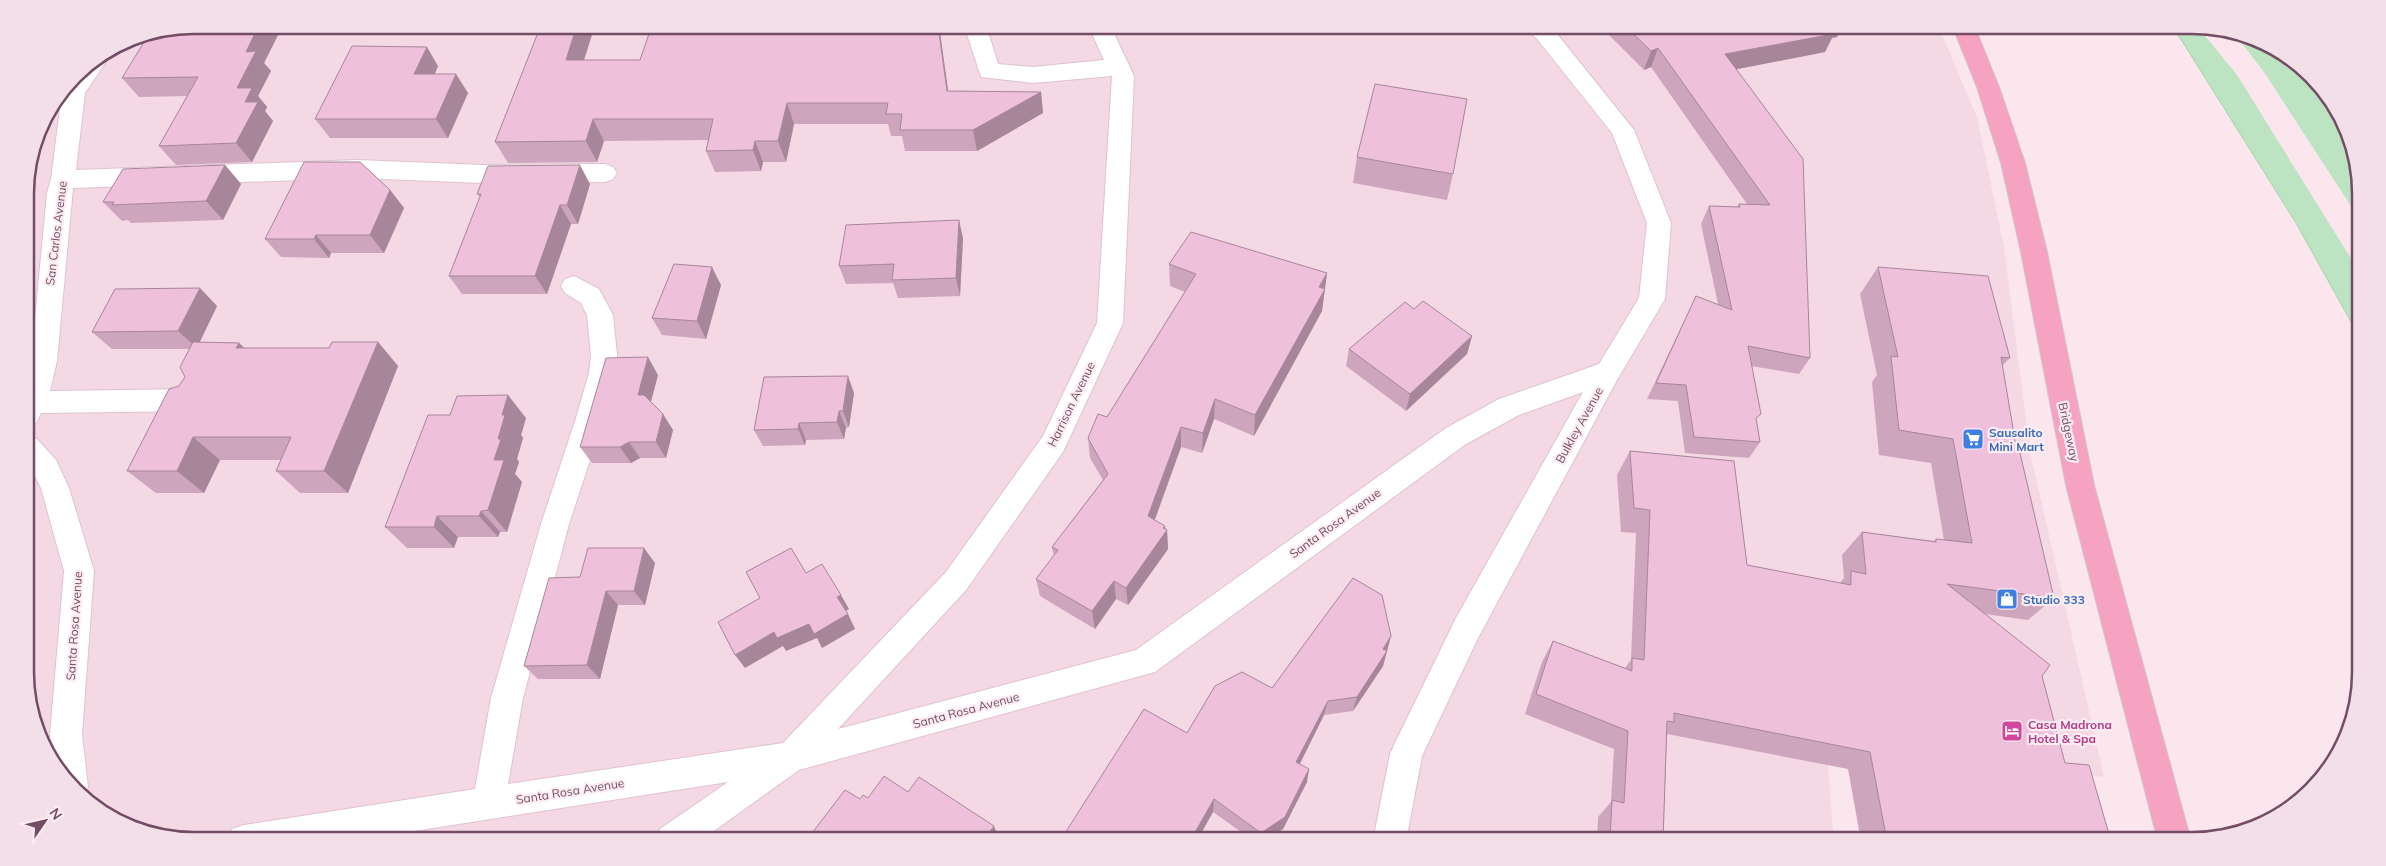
<svg xmlns="http://www.w3.org/2000/svg" width="2386" height="866" font-family="Mulish,sans-serif">
	<style>
		.residential { fill: #f4d8e4 }
		.water { fill: #bce3c2; stroke: #a3d4aa }
		.pier { fill: #fbe6ee }
		.lines { fill: none; stroke-linecap: round; stroke-linejoin: round }
		.minor-casing { stroke: #dfc2d1; stroke-width: 2 }
		.major-casing { stroke: #d2c6ce; stroke-width: 2 }
		.minor { fill: #fff; fill-rule: evenodd }
		.major { fill: #f5a3c1; fill-rule: evenodd }
		.wall { fill: #cda5bd }
		.shaded-wall { fill: #a7869a }
		.building { fill: #eec0dc; stroke: #a7869a }
		.labels { text-anchor: middle; dominant-baseline: central; stroke-width: 4.5; stroke-linejoin: round; paint-order: stroke }
		.street-label { font-size: 12px; fill: #724d65; stroke: #feecf3 }
		.shop-label { font-size: 12px; font-weight: bold; fill: #366cbe; stroke: #feecf3; text-anchor: start }
		.hotel-label { font-size: 12px; font-weight: bold; fill: #b23c85; stroke: #feecf3; text-anchor: start }
		.rim { fill: none; stroke: #724d65; stroke-width: 2.5 }
	</style>
	<rect width="100%" height="100%" fill="#fbe6ee"/>
	<path class="residential" d="M193 25H1938L1977 117 2004 247 2030 452 2104 777 1826 744 1834 841H193L140 832 67 784 28 705 25 182 43 119 82 67 129 38Z"/>
	<path class="water" d="M2172 25H2193L2246 34 2319 83 2344 119 2360 171V338L2296 223Z"/>
	<path class="pier" d="M2197 26 2233 32 2264 72 2360 220V273L2237 75Z"/>
	<g class="lines">
		<g class="minor-casing">
			<g id="minor">
				<path d="M964 25H986L998 64 1033 67 1104 60 1088 25H1110L1134 76 1123 323 1063 452 966 590 838 729 1136 650 1446 428 1499 399 1599 364 1639 298 1647 223 1612 133 1537 39 1523 25H1548L1553 29 1634 130 1671 223 1665 299 1617 380 1478 638 1422 756 1406 841H1373L1390 754 1395 743 1456 618 1583 392 1519 415 1466 444 1155 672 799 770 700 841H656L660 829 728 782 350 841H228L232 829 244 825 475 789 491 698 541 524 576 418 589 373 591 355 587 315 581 303 565 293 561 286 565 279 574 276 599 289 613 315 617 355 615 373 604 418 569 524 523 698 508 784 783 743 946 572 1043 436 1097 323 1112 76 1033 83 981 77Z"/>
				<path d="M106 52 109 57 85 93 76 170 358 160 483 165 605 164 613 167 617 173 613 179 605 182 483 183 358 178 73 188 57 361 50 391 195 389 205 392 209 400 205 408 195 411 41 413 37 422 27 425 26 377 31 361 47 193 51 179 62 93 82 67Z"/>
				<path d="M27 435 37 439 56 460 69 488 94 571 82 734 88 787 85 796 67 784 52 754 50 734 64 571 41 488 35 476 27 466Z"/>
			</g>
		</g>
		<g class="major-casing">
			<path id="major" d="M1952 25H1974L1999 87 2025 163 2047 252 2094 485 2191 841H2158L2066 485 2021 252 2001 163 1977 87Z"/>
		</g>
		<use href="#minor" class="minor"/>
		<use href="#major" class="major"/>
	</g>
	<g class="wall">
		<path d="M193 25H283L264 63 271 71 258 96 267 107 265 111 273 121 252 162 176 165 159 146 187 96 139 97 122 78Z"/>
		<path d="M595 25 584 60H640L652 25H939L948 91 1041 92 1043 113 977 151H905L902 136H891L888 124H794L786 162H763L761 171 715 172 706 151 708 140 604 141 597 162 508 163 495 142Z"/>
		<path d="M1603 25H1843L1837 37 1832 38 1825 52 1737 69 1810 358 1799 374 1751 366 1756 421 1760 442 1749 458 1685 453 1678 401 1647 399 1696 296 1718 304 1701 224 1709 206 1737 207 1739 204H1747L1651 67 1644 70 1605 31 1606 28Z"/>
		<path d="M438 66 435 74 468 93 448 138H330L315 119Z"/>
		<path d="M1357 157 1453 174 1447 200 1353 183Z"/>
		<path d="M225 165 241 184 223 220 131 223 128 220 122 221 103 202Z"/>
		<path d="M590 184 578 224H571L547 294H462L449 276 480 197 477 194Z"/>
		<path d="M390 190 404 208 384 253H331L329 258 281 257 265 239Z"/>
		<path d="M963 238 960 296 898 298 893 283 846 284 839 266Z"/>
		<path d="M1169 264 1327 273 1322 311 1254 436 1214 419 1202 453 1181 447 1155 520 1167 530 1168 549 1128 605 1116 599 1095 629 1040 596 1036 579 1054 556 1052 547 1103 480 1090 458 1088 438 1107 417 1185 292 1170 286Z"/>
		<path d="M1878 267 2010 358 2002 366 2017 452 2054 598 2028 620 1985 614 2042 676 2065 763 2111 841H1861L1848 769 1667 734 1663 841H1597L1598 817 1611 802 1614 749 1525 714 1542 662 1553 641 1625 668 1631 660 1636 533 1621 532 1617 475 1630 451 1747 565 1840 583 1844 578 1842 555 1862 532 1934 541 1936 539 1944 540 1931 463 1879 455 1872 382 1877 375 1860 294Z"/>
		<path d="M721 285 706 339 662 335 652 318Z"/>
		<path d="M217 306 199 342 239 343 245 348H329L378 342 398 366 348 493H300L276 471 281 460H220L204 493H156L127 471 185 377 190 349H112L92 332Z"/>
		<path d="M1414 309 1472 336 1467 354 1406 411 1346 366 1349 349Z"/>
		<path d="M658 375 651 402 673 430 666 458H640L631 463H592L580 447Z"/>
		<path d="M854 393 849 427 846 428 844 439 806 440 805 445 763 446 754 430Z"/>
		<path d="M526 418 521 435 523 438 517 459 519 462 515 474 522 482 507 532H500L498 537H458L454 548H407L385 527Z"/>
		<path d="M655 563 645 605H618L600 679H538L524 666 580 577Z"/>
		<path d="M1391 636 1383 666 1353 711 1324 715 1300 764 1307 782 1283 829 1266 841H1254L1213 812 1187 733 1272 688Z"/>
	</g>
	<g class="shaded-wall">
		<path d="M259 25H283L264 63 271 71 258 96 267 107 265 111 273 121 252 162 236 143 245 102 237 88 246 52Z"/>
		<path d="M577 25H595L577 82 566 60Z"/>
		<path d="M938 25H939L951 112 947 91Z"/>
		<path d="M1825 25H1843L1837 37 1832 38 1825 52 1717 73 1725 54Z"/>
		<path d="M427 47 438 66 426 93 414 74Z"/>
		<path d="M1658 48 1651 67 1644 70 1651 51Z"/>
		<path d="M456 74 468 93 448 138 436 119Z"/>
		<path d="M1041 92 1043 113 977 151 973 130Z"/>
		<path d="M787 103 794 124 786 162 778 141Z"/>
		<path d="M593 119 604 141 597 162 586 141Z"/>
		<path d="M755 141 763 162 761 171 753 150Z"/>
		<path d="M225 165 241 184 223 220 206 201Z"/>
		<path d="M580 165 590 184 578 224 567 205Z"/>
		<path d="M390 190 404 208 384 253 370 235Z"/>
		<path d="M560 205 571 224 547 294 535 276Z"/>
		<path d="M959 220 963 238 960 296 956 278Z"/>
		<path d="M316 235 331 253 329 258 314 239Z"/>
		<path d="M712 267 721 285 706 339 697 321Z"/>
		<path d="M1327 273 1322 311 1254 436 1255 415Z"/>
		<path d="M200 288 217 306 197 348 178 331Z"/>
		<path d="M1472 336 1467 354 1406 411 1410 394Z"/>
		<path d="M378 342 398 366 348 493 324 471Z"/>
		<path d="M239 343 263 367 236 348Z"/>
		<path d="M648 357 658 375 648 412 638 395Z"/>
		<path d="M848 376 854 393 849 427 843 411Z"/>
		<path d="M508 395 526 418 521 435 523 438 517 459 519 462 515 474 522 482 507 532 488 510 494 460 502 415Z"/>
		<path d="M1215 399 1214 419 1202 453 1203 433Z"/>
		<path d="M839 411 846 428 844 439 837 422Z"/>
		<path d="M663 414 673 430 666 458 656 442Z"/>
		<path d="M799 423 806 440 805 445 798 429Z"/>
		<path d="M1181 427V447L1149 535 1148 516Z"/>
		<path d="M193 437 220 460 204 493 177 471Z"/>
		<path d="M629 442 640 458 631 463 620 447Z"/>
		<path d="M481 511 500 532 498 537 479 516Z"/>
		<path d="M437 516 458 537 454 548 434 527Z"/>
		<path d="M1165 526 1166 532 1167 530 1168 549 1128 605 1126 588Z"/>
		<path d="M644 548 655 563 645 605 634 591Z"/>
		<path d="M1114 581 1116 599 1095 629 1092 611Z"/>
		<path d="M606 591 618 605 600 679 587 665Z"/>
		<path d="M841 595 849 609 844 612 837 597Z"/>
		<path d="M848 614 855 629 822 648 817 638 786 651 783 646 745 668 735 655 774 632Z"/>
		<path d="M1391 636 1383 666 1353 711 1357 697 1383 649Z"/>
		<path d="M1328 701 1324 715 1294 775 1296 762Z"/>
		<path d="M1309 769 1307 782 1283 829 1266 841H1260L1261 833Z"/>
		<path d="M1214 799 1213 812 1197 841H1190Z"/>
		<path d="M994 826 1000 841H983Z"/>
	</g>
	<g class="building">
		<path d="M193 25H259L246 52 256 51 237 88H252L245 102H258L236 143 159 146 198 77 122 78 149 34Z"/>
		<path d="M541 25H577L566 60H640L652 25H938L947 91 1041 92 973 130H900L902 114H886L888 103H787L778 141H755L753 150 706 151 713 119H593L586 141 495 142Z"/>
		<path d="M1624 25H1828L1834 34 1725 54 1803 159 1810 358 1748 346 1761 414 1756 418 1760 442 1694 437 1686 385 1656 383 1696 296 1732 310 1709 206 1740 207 1739 204 1770 205 1658 48 1651 51Z"/>
		<path d="M352 46 427 47 414 74H456L436 119H315Z"/>
		<path d="M1375 84 1467 99 1453 174 1357 157Z"/>
		<path d="M304 162H360L390 190 370 235H316L314 239H265Z"/>
		<path d="M225 165 206 201 112 205 114 202H103L123 169Z"/>
		<path d="M580 165 567 205H560L535 276H449L481 194H477L488 166Z"/>
		<path d="M959 220 956 278 892 280 894 264 839 266 846 225Z"/>
		<path d="M1191 232 1327 273 1319 287 1325 289 1255 415 1215 399 1203 433 1181 427 1148 516 1165 526 1163 528 1167 530 1126 588 1114 581 1092 611 1036 579 1058 550 1052 547 1108 474 1088 438 1098 414 1107 417 1196 274 1169 264Z"/>
		<path d="M674 264 712 267 697 321 652 318Z"/>
		<path d="M1878 267 1988 276 2010 358 2001 357 2017 452 2020 453 2054 598 1947 584 2050 665 2042 676 2065 763 2089 765 2111 841H1887L1870 752 1674 713V722L1667 721 1663 841H1610L1612 800 1624 803 1628 731 1536 694 1553 641 1632 671V658L1644 660 1650 510 1634 508 1630 451 1734 461 1747 565 1851 585V571L1866 574 1862 532 1936 542V539L1972 543 1953 439 1899 430 1891 356 1898 357Z"/>
		<path d="M200 288 178 331 92 332 115 289Z"/>
		<path d="M1423 301 1472 336 1410 394 1349 349 1405 302 1414 309Z"/>
		<path d="M193 342 239 343 236 348H329L332 342H378L324 471H276L291 437H193L177 471H127L169 389 179 386 185 377 180 367Z"/>
		<path d="M648 357 638 395H644L663 414 656 442H629L620 447H580L606 358Z"/>
		<path d="M848 376 843 411H839L837 422 799 423 798 429 754 430 764 377Z"/>
		<path d="M508 395 502 415H505L498 439H501L494 460H504L488 510 481 511 479 516H437L434 527H385L428 415H450L457 396Z"/>
		<path d="M588 548H644L634 591H606L587 665 524 666 549 578 580 577Z"/>
		<path d="M791 548 806 573 822 564 841 595 837 597 848 614 814 634 809 624 777 638 774 632 735 655 718 622 760 598 746 572Z"/>
		<path d="M1353 578 1382 595 1391 636 1383 649 1387 651 1357 697 1328 701 1296 762 1309 769 1285 817 1261 833 1214 799 1190 841H1060L1144 709 1187 733 1215 686 1242 672 1272 688Z"/>
		<path d="M884 776 908 792 919 777 994 826 983 841H806L845 790 860 799 863 795 868 798Z"/>
	</g>
	<defs>
		<g id="supermarket-square" transform="scale(1.125)"><rect x="-9" y="-9" width="18" height="18" rx="4" fill="#3f7fe0" stroke="#feecf3"/><path d="M-6-5.5h2.5l.6 2H6L4.5 2H-2.5L-4.4-4H-6ZM-1.5 3.2a1.3 1.3 0 1 0 .1 0ZM3 3.2a1.3 1.3 0 1 0 .1 0Z" fill="#fff"/></g>
		<g id="shop-square" transform="scale(1.125)"><rect x="-9" y="-9" width="18" height="18" rx="4" fill="#3f7fe0" stroke="#feecf3"/><path d="M-5-2.5h2.3a2.7 3.5 0 0 1 5.4 0H5L5.5 6h-11ZM-1.5-2.5h3a1.5 2.3 0 0 0-3 0Z" fill="#fff"/></g>
		<g id="hotel-square" transform="scale(1.125)"><rect x="-9" y="-9" width="18" height="18" rx="4" fill="#d1479c" stroke="#feecf3"/><path d="M-6-4.5h1.5V1H6V5H4.5V3h-9V5H-6ZM-4 0a1.8 1.8 0 1 1 3.6 0ZM.5 0V-2.5h3Q6-2.5 6 0Z" fill="#fff"/></g>
	</defs>
	<g fill-rule="evenodd">
		<use href="#supermarket-square" x="1973" y="439"/>
		<use href="#shop-square" x="2007" y="599"/>
		<use href="#hotel-square" x="2012" y="731"/>
	</g>
	<g class="labels">
		<g class="street-label">
			<text transform="translate(56 233) rotate(-83)">San Carlos Avenue</text>
			<text transform="translate(1071 404) rotate(-64)">Harrison Avenue</text>
			<text transform="translate(1579 425) rotate(-61)">Bulkley Avenue</text>
			<text transform="translate(2069 432) rotate(78)">Bridgeway</text>
			<text transform="translate(1335 523) rotate(-36)">Santa Rosa Avenue</text>
			<text transform="translate(74 626) rotate(-86)">Santa Rosa Avenue</text>
			<text transform="translate(966 710) rotate(-15)">Santa Rosa Avenue</text>
			<text transform="translate(570 791) rotate(-9)">Santa Rosa Avenue</text>
		</g>
		<g class="shop-label">
			<text x="1989" y="432">Sausalito<tspan x="1989" dy="14">Mini Mart</tspan></text>
			<text x="2023" y="599">Studio 333</text>
		</g>
		<g class="hotel-label">
			<text x="2028" y="724">Casa Madrona<tspan x="2028" dy="14">Hotel &amp; Spa</tspan></text>
		</g>
	</g>
	<path d="M0 0H2386V866H0ZM194 34H2192A160 160 0 0 1 2352 194V672A160 160 0 0 1 2192 832H194A160 160 0 0 1 34 672V194A160 160 0 0 1 194 34Z" fill="#f3dfe8" fill-rule="evenodd"/>
	<path class="rim" d="M194 34H2192A160 160 0 0 1 2352 194V672A160 160 0 0 1 2192 832H194A160 160 0 0 1 34 672V194A160 160 0 0 1 194 34Z"/>
	<g transform="translate(45 821) rotate(56)" stroke="#feecf3" stroke-width="4" paint-order="stroke">
	<path d="M0-4L9 19L0 12L-9 19Z" fill="#724d65"/>
	<text y="-8" font-size="14" font-weight="bold" text-anchor="middle" fill="#724d65">N</text>
	</g>
</svg>
